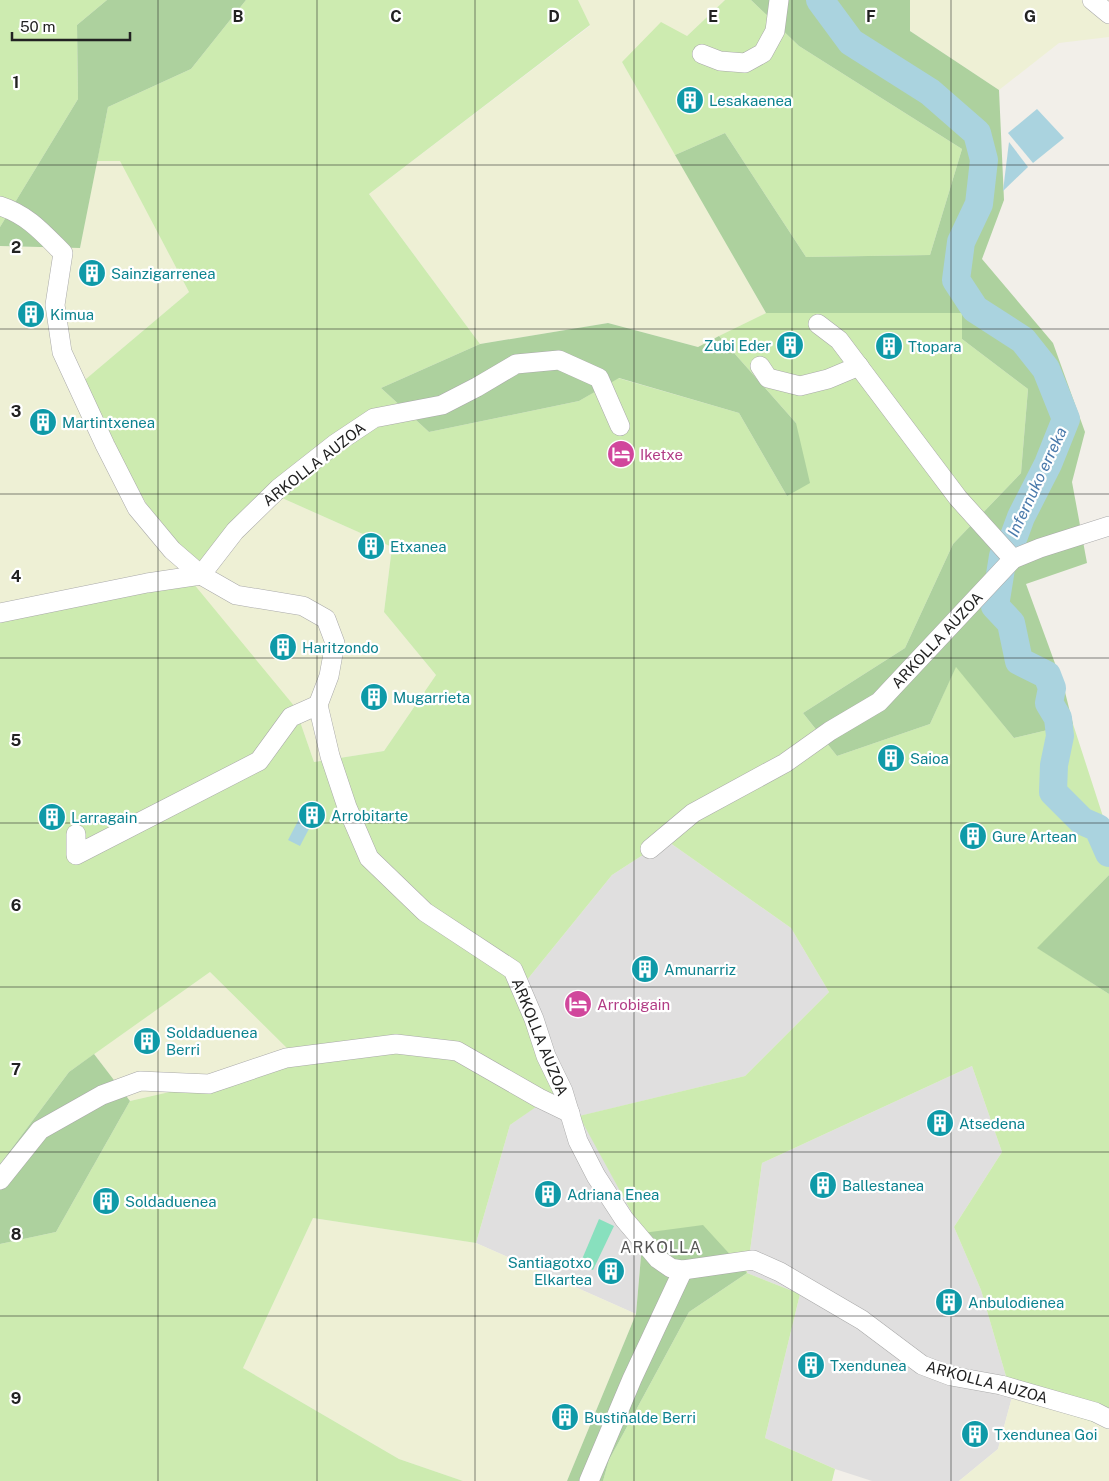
<svg xmlns="http://www.w3.org/2000/svg" width="1109" height="1481" font-family="'Public Sans',sans-serif">
	<style>
		.residential { fill: #e0dfdf }
		.farmland { fill: #eef0d5 }
		.grass { fill: #cdebb0; fill-rule: evenodd }
		.forest { fill: #add19e }
		.pitch { fill: #88e0be }
		.water { fill: #aad3df }
		.lines { fill: none; stroke-linecap: round; stroke-linejoin: round }
		.river { stroke: #aad3df; stroke-width: 28 }
		.street-casing { stroke: #a9a9a9; stroke-width: 20 }
		.street { stroke: #fff; stroke-width: 19 }
		.grid { fill: none; stroke: #222; stroke-width: 1; stroke-opacity: 0.55 }
		.labels { text-anchor: middle; dominant-baseline: central; stroke-width: 4.5; stroke-linejoin: round; paint-order: stroke }
		.culture-label { font-size: 15px; fill: #0d838f; stroke: #fff; text-anchor: start }
		.hotel-label { font-size: 15px; fill: #b23c85; stroke: #fff; text-anchor: start }
		.street-label { font-size: 15px; fill: #222; stroke: #fff }
		.water-label { font-size: 16px; font-style: italic; fill: #4a7aab; stroke: #fff }
		.neighbourhood-label { font-size: 16px; letter-spacing: 1px; fill: #555; stroke: #fff }
		.grid-label { font-size: 16px; text-anchor: middle; font-weight: bold; fill: #222; stroke: #fff; stroke-width: 4.5; stroke-linejoin: round; paint-order: stroke }
	</style>
	<rect width="100%" height="100%" fill="#f2efe9"/>
	<g class="residential">
		<path d="M666 840 791 928 829 992 745 1076 580 1116 643 1233 636 1314 476 1243 510 1125 559 1090 522 986 612 875Z"/>
		<path d="M972 1066 1002 1152 954 1227 981 1290 1012 1397 998 1449 959 1481H872L835 1469 765 1438 800 1294 747 1273 762 1163Z"/>
	</g>
	<g class="farmland">
		<path d="M578 0H725L687 36 622 62 766 313 698 347 608 323 480 344 369 194 590 26Z"/>
		<path d="M910 0H1109V37L1059 43 999 90 910 31Z"/>
		<path d="M120 160 189 292 80 384 188 577 264 490 392 547 384 612 436 675 384 751 314 762 295 707 0 611V246L80 248 97 161Z"/>
		<path d="M210 972 301 1062 130 1101 94 1054Z"/>
		<path d="M313 1218 476 1243 636 1314 567 1481H463L399 1459 243 1368Z"/>
		<path d="M1012 1397 1109 1427V1481H959L998 1449Z"/>
	</g>
	<g class="grass">
		<path d="M0 0H107L77 25 78 99 0 227Z"/>
		<path d="M246 0H578L590 25 369 194 480 344 381 388 429 432 579 401 618 378 739 413 787 496 796 423 719 336 766 313H963L962 339 1028 389 1021 473 953 544 905 648 803 713 837 756 930 724 956 666 1014 738 1073 724 1109 835V875L1038 948 1109 994V1427L1012 1397 981 1290 954 1227 1002 1152 972 1066 762 1163 747 1273 800 1294 765 1438 835 1469 832 1481H603L609 1460 689 1312 747 1273 643 1233 579 1116 745 1076 829 992 791 928 666 840 612 875 522 986 559 1091 510 1125 476 1243 313 1218 243 1368 399 1459 463 1481H0V1244L56 1232 130 1101 301 1062 210 972 69 1072 0 1164V611L187 577 80 384 189 292 120 161H97L108 107 191 69ZM264 490 392 547 384 612 436 675 384 751 314 762 295 707 188 577Z"/>
		<path d="M725 0H751L799 46 962 149 930 255 806 257 725 133 675 155 622 62 661 22 687 36Z"/>
	</g>
	<g class="forest">
		<path d="M107 0H246L191 69 108 107 80 248 0 246V227L78 99 77 25Z"/>
		<path d="M751 0H910V31L999 90 1004 200 982 259 1053 343 1085 432 1072 482 1087 563 1026 584 1064 688 1073 724 1014 738 956 667 930 724 837 756 803 713 905 648 953 544 1021 473 1028 389 962 339V313H766L675 155 725 133 806 257 930 255 962 149 799 46Z"/>
		<path d="M608 323 698 347 719 336 796 423 810 483 787 496 739 413 619 378 579 401 429 432 381 388 480 344Z"/>
		<path d="M1109 875V994L1037 948Z"/>
		<path d="M94 1054 130 1101 56 1232 0 1244V1164L69 1072Z"/>
		<path d="M703 1225 747 1273 689 1312 609 1460 603 1481H567L636 1314 643 1233Z"/>
	</g>
	<path class="pitch" d="M599 1219 614 1226 593 1270 580 1264Z"/>
	<g class="water">
		<path d="M1037 109 1064 138 1033 163 1008 133Z"/>
		<path d="M1009 142 1028 167 1003 191Z"/>
		<path d="M300 817 312 823 300 846 288 840Z"/>
	</g>
	<g class="lines">
		<path class="river" d="M820 0 851 42 930 92 977 133 984 160 979 204 961 242 956 280 975 309 1023 340 1046 369 1066 419 1048 464 1021 517 1014 536 1003 556 995 606 1011 623 1019 661 1047 675 1052 688 1049 703 1058 718 1060 736 1054 765 1053 792 1082 821 1098 828 1109 853"/>
		<g class="street-casing">
			<g id="street">
				<path d="M1092 0 1109 14"/>
				<path d="M702 54 720 61 745 63 763 53 775 31 779 0"/>
				<path d="M0 206C28 215 43 233 63 253L55 305 62 352 105 445 137 508 172 550 201 575 236 595 303 606 326 619 335 643 329 676 318 705 330 756 347 807 369 858 425 912 513 970 534 1019 546 1056 563 1091 578 1141 596 1176 624 1219 658 1259 671 1268 683 1270 753 1260 780 1272 862 1320 922 1365 951 1376 1001 1385 1095 1412 1109 1419"/>
				<path d="M818 324 839 340 958 498 1013 559"/>
				<path d="M760 366 768 378 800 386 828 379 859 366"/>
				<path d="M0 613 147 583 201 575 235 531 279 488 335 444 374 418 442 405 477 387 516 364 559 360 599 378 620 426"/>
				<path d="M76 834V855L259 761 291 717 318 705"/>
				<path d="M650 849 693 813 785 763 830 731 879 702 1013 559 1040 548 1109 526"/>
				<path d="M0 1180 40 1130 102 1095 140 1081 209 1084 286 1058 396 1044 457 1051 539 1098 570 1113"/>
				<path d="M589 1481 632 1379 683 1270"/>
			</g>
		</g>
		<use href="#street" class="street"/>
	</g>
	<path class="grid" d="M158 0V1481M317 0V1481M475 0V1481M634 0V1481M792 0V1481M951 0V1481M0 165H1109M0 329H1109M0 494H1109M0 658H1109M0 823H1109M0 987H1109M0 1152H1109M0 1316H1109"/>
	<defs>
		<g id="building-disc" transform="scale(1.4375)"><circle r="9.5" fill="#0f9aa8" stroke="#fff"/><path d="M-4-6H4V6H1V3H-1V6H-4ZM-2.5-4.3h1.7v1.8h-1.7ZM.8-4.3h1.7v1.8H.8ZM-2.5-1h1.7V.8h-1.7ZM.8-1h1.7V.8H.8Z" fill="#fff"/></g>
		<g id="hotel-disc" transform="scale(1.4375)"><circle r="9.5" fill="#d1479c" stroke="#fff"/><path d="M-6-4.5h1.5V1H6V5H4.5V3h-9V5H-6ZM-4 0a1.8 1.8 0 1 1 3.6 0ZM.5 0V-2.5h3Q6-2.5 6 0Z" fill="#fff"/></g>
	</defs>
	<g fill-rule="evenodd">
		<use href="#building-disc" x="690" y="100"/>
		<use href="#building-disc" x="92" y="273"/>
		<use href="#building-disc" x="31" y="314"/>
		<use href="#building-disc" x="790" y="345"/>
		<use href="#building-disc" x="889" y="346"/>
		<use href="#building-disc" x="43" y="422"/>
		<use href="#hotel-disc" x="621" y="454"/>
		<use href="#building-disc" x="371" y="546"/>
		<use href="#building-disc" x="283" y="647"/>
		<use href="#building-disc" x="374" y="697"/>
		<use href="#building-disc" x="891" y="758"/>
		<use href="#building-disc" x="312" y="815"/>
		<use href="#building-disc" x="52" y="817"/>
		<use href="#building-disc" x="973" y="836"/>
		<use href="#building-disc" x="645" y="969"/>
		<use href="#hotel-disc" x="578" y="1004"/>
		<use href="#building-disc" x="147" y="1041"/>
		<use href="#building-disc" x="940" y="1123"/>
		<use href="#building-disc" x="823" y="1185"/>
		<use href="#building-disc" x="548" y="1194"/>
		<use href="#building-disc" x="106" y="1201"/>
		<use href="#building-disc" x="611" y="1271"/>
		<use href="#building-disc" x="949" y="1302"/>
		<use href="#building-disc" x="811" y="1365"/>
		<use href="#building-disc" x="565" y="1417"/>
		<use href="#building-disc" x="975" y="1434"/>
	</g>
	<g class="labels">
		<g class="culture-label">
			<text x="709" y="100">Lesakaenea</text>
			<text x="111" y="273">Sainzigarrenea</text>
			<text x="50" y="314">Kimua</text>
			<text x="771" y="345" text-anchor="end">Zubi Eder</text>
			<text x="908" y="346">Ttopara</text>
			<text x="62" y="422">Martintxenea</text>
			<text x="390" y="546">Etxanea</text>
			<text x="302" y="647">Haritzondo</text>
			<text x="393" y="697">Mugarrieta</text>
			<text x="910" y="758">Saioa</text>
			<text x="331" y="815">Arrobitarte</text>
			<text x="71" y="817">Larragain</text>
			<text x="992" y="836">Gure Artean</text>
			<text x="664" y="969">Amunarriz</text>
			<text x="166" y="1032">Soldaduenea<tspan x="166" dy="17">Berri</tspan></text>
			<text x="959" y="1123">Atsedena</text>
			<text x="842" y="1185">Ballestanea</text>
			<text x="567" y="1194">Adriana Enea</text>
			<text x="125" y="1201">Soldaduenea</text>
			<text x="592" y="1262" text-anchor="end">Santiagotxo<tspan x="592" dy="17">Elkartea</tspan></text>
			<text x="968" y="1302">Anbulodienea</text>
			<text x="830" y="1365">Txendunea</text>
			<text x="584" y="1417">Bustiñalde Berri</text>
			<text x="994" y="1434">Txendunea Goi</text>
		</g>
		<g class="hotel-label">
			<text x="640" y="454">Iketxe</text>
			<text x="597" y="1004">Arrobigain</text>
		</g>
		<g class="street-label">
			<text transform="translate(314 464) rotate(-38)">ARKOLLA AUZOA</text>
			<text transform="translate(937 640) rotate(-47)">ARKOLLA AUZOA</text>
			<text transform="translate(540 1037) rotate(68)">ARKOLLA AUZOA</text>
			<text transform="translate(987 1382) rotate(15)">ARKOLLA AUZOA</text>
		</g>
		<g class="water-label">
			<text transform="translate(1037 482) rotate(-65)">Infernuko erreka</text>
		</g>
		<g class="neighbourhood-label">
			<text x="661" y="1247">ARKOLLA</text>
		</g>
	</g>
	<g class="grid-label">
		<text x="238" y="22">B</text>
		<text x="396" y="22">C</text>
		<text x="554" y="22">D</text>
		<text x="713" y="22">E</text>
		<text x="871" y="22">F</text>
		<text x="1030" y="22">G</text>
		<text x="16" y="88">1</text>
		<text x="16" y="253">2</text>
		<text x="16" y="417">3</text>
		<text x="16" y="582">4</text>
		<text x="16" y="746">5</text>
		<text x="16" y="911">6</text>
		<text x="16" y="1075">7</text>
		<text x="16" y="1240">8</text>
		<text x="16" y="1404">9</text>
	</g>
	<path d="M12 32v8h118v-8" fill="none" stroke="#222222" stroke-width="2.5"/>
	<text x="20" y="32" font-size="15" fill="#222222" stroke="#ffffff" stroke-width="4" paint-order="stroke">50 m</text>
</svg>
